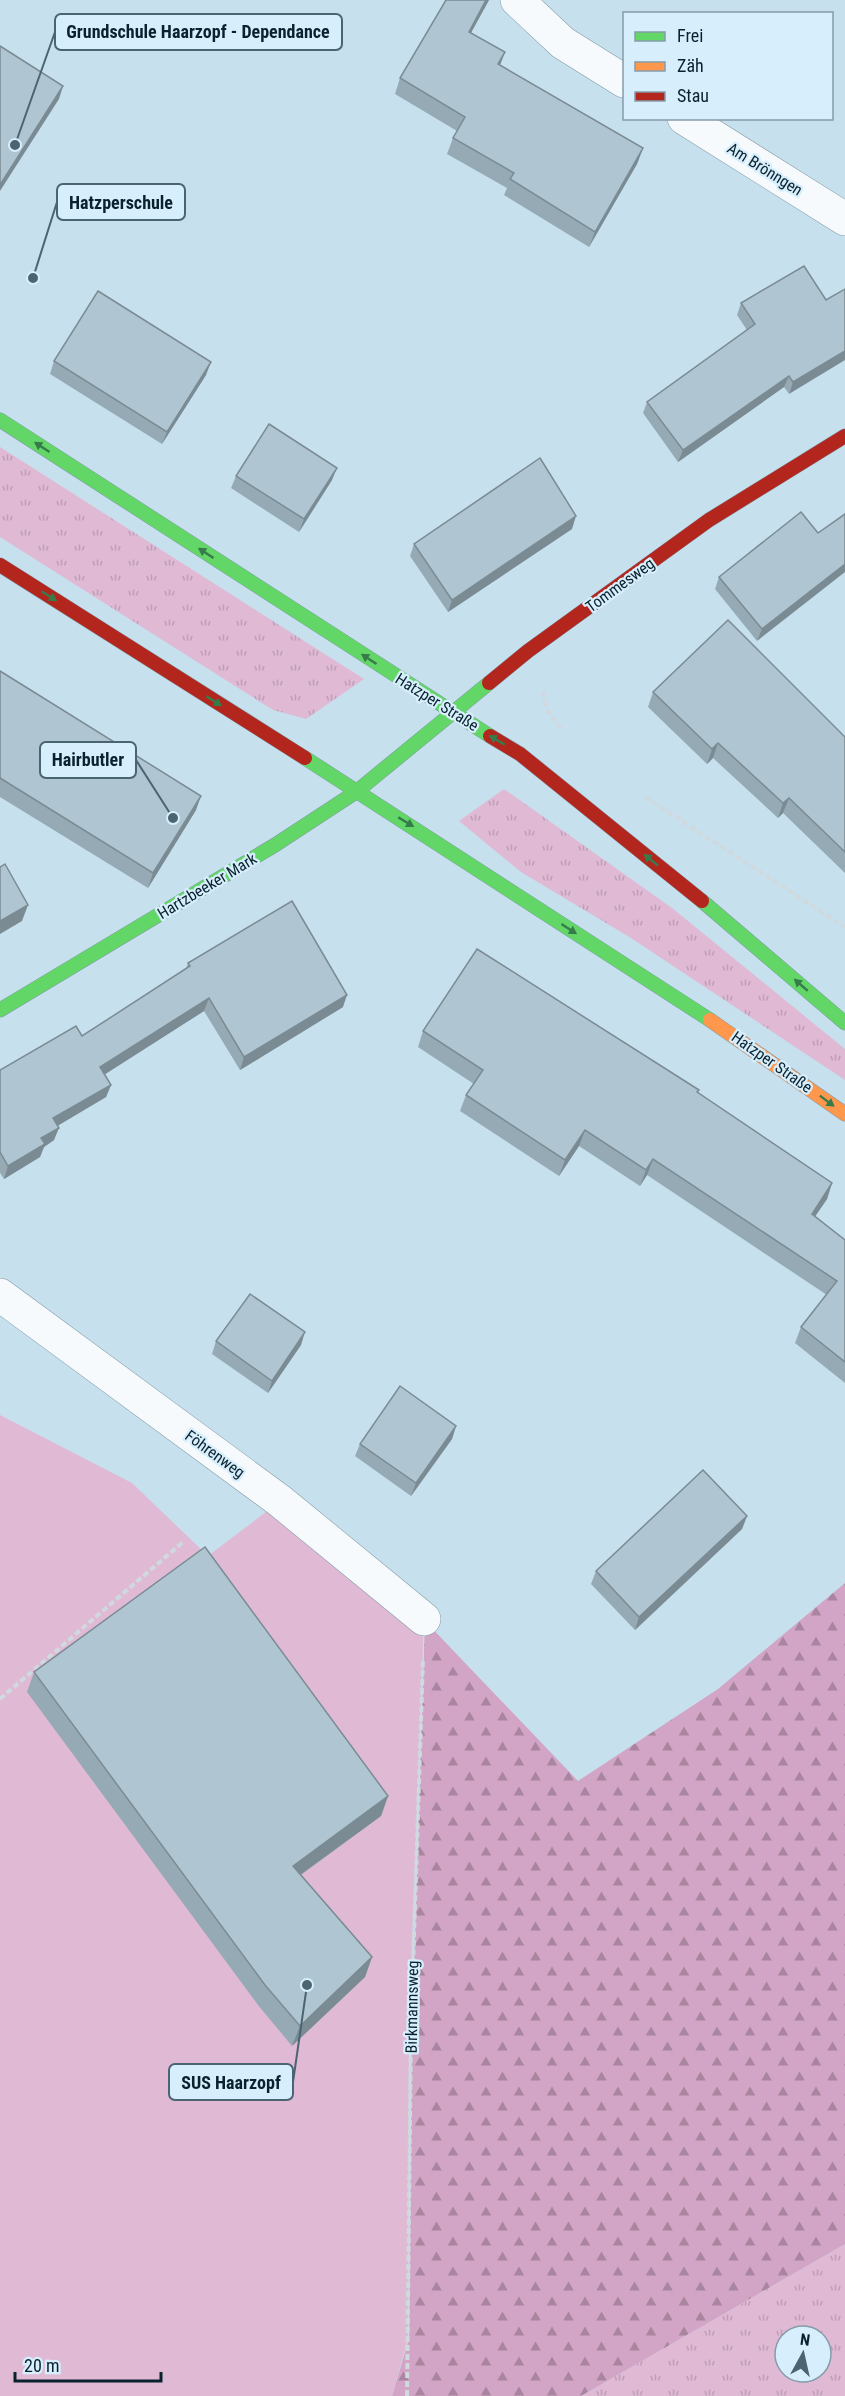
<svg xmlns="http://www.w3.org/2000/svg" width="845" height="2396" font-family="'Roboto Condensed',sans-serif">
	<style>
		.grass { fill: url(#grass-tufts); fill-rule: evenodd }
		.forest { fill: url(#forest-firs) }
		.green { fill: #e0b9d5 }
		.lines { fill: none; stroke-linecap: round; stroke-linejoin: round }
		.street-casing { stroke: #839aa5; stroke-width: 34 }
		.fast-casing { stroke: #839aa5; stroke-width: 15 }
		.slow-casing { stroke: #839aa5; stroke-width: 15 }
		.jam-casing { stroke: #839aa5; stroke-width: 15 }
		.path { stroke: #d0d9de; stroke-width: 4; stroke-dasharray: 6 3; stroke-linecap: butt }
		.street { stroke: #f6fafc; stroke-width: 33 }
		.fast { stroke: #63d668; stroke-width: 14 }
		.slow { stroke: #ff974d; stroke-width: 14 }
		.jam { stroke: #b3261e; stroke-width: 14 }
		.wall { fill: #96aab5 }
		.shaded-wall { fill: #7a8b93 }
		.building { fill: #afc6d2; stroke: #7a8b93; stroke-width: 1.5 }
		.oneway { fill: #367c4b }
		.labels { text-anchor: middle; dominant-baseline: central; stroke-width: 4.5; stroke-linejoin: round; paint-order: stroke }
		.street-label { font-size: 16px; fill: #09222e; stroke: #d7eefc }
		.leader { fill: none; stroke: #4b6471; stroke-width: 2 }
		.callout-dot { fill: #4b6471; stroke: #d7eefc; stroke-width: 2 }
		.callout { fill: #d7eefc; stroke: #4b6471; stroke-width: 2 }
		.callout-label { font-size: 18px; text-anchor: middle; font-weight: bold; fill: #09222e }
	</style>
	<defs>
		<pattern id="grass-tufts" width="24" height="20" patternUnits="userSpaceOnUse" patternTransform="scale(1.5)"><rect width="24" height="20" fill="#e0b9d5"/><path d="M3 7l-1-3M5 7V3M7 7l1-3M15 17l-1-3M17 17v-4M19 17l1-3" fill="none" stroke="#bf9fb7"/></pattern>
		<pattern id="forest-firs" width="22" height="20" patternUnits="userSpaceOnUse" patternTransform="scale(1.5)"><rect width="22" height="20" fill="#d2a4c5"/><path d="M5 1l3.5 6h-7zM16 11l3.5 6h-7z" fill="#a985a0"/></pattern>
	</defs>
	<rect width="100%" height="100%" fill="#c6e0ee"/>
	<g class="grass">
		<path d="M0 447 364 679 306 719 273 710 0 537Z"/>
		<path d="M504 789 672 908 845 1049V1080L631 938 521 872 459 821Z"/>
		<path d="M845 2244V2396H581ZM785 2336H821V2372H785Z"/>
	</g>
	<path class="forest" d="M845 1583V2244L581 2396H392L409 2339 412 2028 425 1621 578 1781 718 1689Z"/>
	<path class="green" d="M0 1415 132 1483 208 1556 275 1505 424 1619 409 2029 408 2339 392 2396H0Z"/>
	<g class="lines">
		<g class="street-casing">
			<g id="street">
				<path d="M517 0 563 43 624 81"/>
				<path d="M684 118 845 219"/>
				<path d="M0 1295 280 1501 424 1619"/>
			</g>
		</g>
		<g class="fast-casing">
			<g id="fast">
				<path d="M0 420 490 736"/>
				<path d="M305 758 710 1020"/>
				<path d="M702 901 845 1023"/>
				<path d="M0 1010 275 845 356 792 489 683"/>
			</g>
		</g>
		<g class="slow-casing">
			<path id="slow" d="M710 1020 845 1114"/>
		</g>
		<g class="jam-casing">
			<g id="jam">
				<path d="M0 565 305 758"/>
				<path d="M489 683 528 651 709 520 845 436"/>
				<path d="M490 736 520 754 702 901"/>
			</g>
		</g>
		<g class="path">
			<path d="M543 692 547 710 562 730"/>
			<path d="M645 797 845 927"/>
			<path d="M0 1699 183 1542"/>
			<path d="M407 2396 411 2028 423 1659"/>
		</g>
		<use href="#street" class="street"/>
		<use href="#fast" class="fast"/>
		<use href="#slow" class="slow"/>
		<use href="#jam" class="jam"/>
	</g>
	<g class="wall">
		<path d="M446 0H489L471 33 500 65 643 148 637 164 589 247 504 195 507 188 447 154 453 138 457 131 395 94 400 78Z"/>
		<path d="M826 300 789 394 784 387 678 462 643 413 647 402 747 330 737 315 741 303Z"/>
		<path d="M54 361 206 375 162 444 50 374Z"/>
		<path d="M236 476 332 480 299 532 231 488Z"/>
		<path d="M572 529 448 612 410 556 414 544Z"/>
		<path d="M818 533 757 641 715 589 719 577Z"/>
		<path d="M0 671 196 810 148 888 0 797Z"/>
		<path d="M653 692 845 737V873L783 813 778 818 713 758 707 764 648 707Z"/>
		<path d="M188 963 343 1007 240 1070 204 1011 105 1074 111 1085 106 1097 58 1125 54 1140 44 1147 40 1157 4 1179 0 1173V1070L82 1036 186 969Z"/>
		<path d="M423 1031 699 1090 698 1092 832 1183 827 1199 815 1216 845 1240V1383L795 1343 801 1327 827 1295 647 1175 640 1186 579 1146 559 1176 460 1111 466 1095 474 1084 418 1047Z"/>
		<path d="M216 1341 301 1345 268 1393 212 1354Z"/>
		<path d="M456 1426 452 1439 411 1496 355 1456 360 1444Z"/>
		<path d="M747 1516 742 1529 635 1630 591 1584 596 1571Z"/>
		<path d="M34 1672 388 1796 381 1816 301 1875 372 1957 365 1977 292 2046 258 2005 27 1692Z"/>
	</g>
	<g class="shaded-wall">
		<path d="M486 0H489L463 47 469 32Z"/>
		<path d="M505 52 499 68 498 64Z"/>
		<path d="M63 86 59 99 0 191V185Z"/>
		<path d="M643 148 637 164 589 247 595 232Z"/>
		<path d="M845 351V360L789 394 793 382Z"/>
		<path d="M211 362 206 375 162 444 167 432Z"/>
		<path d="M789 376 784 387 678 462 683 450Z"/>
		<path d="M337 468 332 480 299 532 304 519Z"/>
		<path d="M576 516 572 529 448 612 452 600Z"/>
		<path d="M845 564V572L757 641 762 629Z"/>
		<path d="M718 743 713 758 707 764 712 749Z"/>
		<path d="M201 796 196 810 148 888 153 873Z"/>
		<path d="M789 798 783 813 778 818 783 803Z"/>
		<path d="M28 905 22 921 0 934V921Z"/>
		<path d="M347 995 343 1007 240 1070 244 1057Z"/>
		<path d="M209 998 204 1011 96 1080 100 1067Z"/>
		<path d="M111 1085 106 1097 49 1131 53 1118Z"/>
		<path d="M59 1128 54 1140 44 1147 40 1157 4 1179 8 1166 41 1138Z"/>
		<path d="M585 1130 579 1146 559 1176 565 1160Z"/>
		<path d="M653 1159 647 1175 640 1186 646 1170Z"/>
		<path d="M832 1183 827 1199 806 1230 812 1214Z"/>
		<path d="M305 1332 301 1345 268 1393 272 1381Z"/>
		<path d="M456 1426 452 1439 411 1496 416 1483Z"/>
		<path d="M747 1516 742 1529 635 1630 639 1617Z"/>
		<path d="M388 1796 381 1816 286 1885 293 1866Z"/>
		<path d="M372 1957 365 1977 292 2046 300 2026Z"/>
	</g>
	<g class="building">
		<path d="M446 0H486L469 32 505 52 498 64 643 148 595 232 510 179 514 173 453 138 465 117 400 78Z"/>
		<path d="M0 46 63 86 0 185Z"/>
		<path d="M804 266 826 300 845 289V351L793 382 789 376 683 450 647 402 755 324 741 303Z"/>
		<path d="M98 291 211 362 167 432 54 361Z"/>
		<path d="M269 424 337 468 304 519 236 476Z"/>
		<path d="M540 458 576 516 452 600 414 544Z"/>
		<path d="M801 512 818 533 845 514V564L762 629 719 577Z"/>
		<path d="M728 620 845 737V852L789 798 783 803 718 743 712 749 653 692Z"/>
		<path d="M0 671 201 796 153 873 0 778Z"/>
		<path d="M5 864 28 905 0 921V867Z"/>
		<path d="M292 901 347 995 244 1057 209 998 100 1067 111 1085 53 1118 59 1128 41 1138 45 1144 8 1166 0 1152V1070L76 1026 82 1036 190 966 188 963Z"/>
		<path d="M477 949 699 1090 697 1092 832 1183 812 1214 845 1240V1362L801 1327 837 1281 653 1159 646 1170 585 1130 565 1160 466 1095 483 1070 423 1031Z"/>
		<path d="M250 1294 305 1332 272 1381 216 1341Z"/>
		<path d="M400 1386 456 1426 416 1483 360 1444Z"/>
		<path d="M703 1470 747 1516 639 1617 596 1571Z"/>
		<path d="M205 1547 388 1796 293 1866 372 1957 300 2026 265 1985 34 1672Z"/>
	</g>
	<defs><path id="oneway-solid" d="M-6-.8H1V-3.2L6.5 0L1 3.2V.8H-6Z" transform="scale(1.5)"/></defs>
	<g class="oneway">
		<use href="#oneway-solid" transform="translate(42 447) rotate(-147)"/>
		<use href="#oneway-solid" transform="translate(206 553) rotate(-147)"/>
		<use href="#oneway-solid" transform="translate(49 596) rotate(32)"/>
		<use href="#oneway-solid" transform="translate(369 659) rotate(-147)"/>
		<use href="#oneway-solid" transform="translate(214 701) rotate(32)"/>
		<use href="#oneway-solid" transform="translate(497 740) rotate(-149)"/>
		<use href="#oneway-solid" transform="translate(406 822) rotate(31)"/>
		<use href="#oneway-solid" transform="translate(651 860) rotate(-141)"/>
		<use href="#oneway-solid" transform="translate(569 929) rotate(33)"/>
		<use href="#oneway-solid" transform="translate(801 985) rotate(-139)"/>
		<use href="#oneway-solid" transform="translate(827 1101) rotate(37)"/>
	</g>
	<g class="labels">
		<g class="street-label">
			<text transform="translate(765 169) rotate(32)">Am Brönngen</text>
			<text transform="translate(620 585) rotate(-36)">Tommesweg</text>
			<text transform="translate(437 702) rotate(32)">Hatzper Straße</text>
			<text transform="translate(207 886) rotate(-31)">Hartzbeeker Mark</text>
			<text transform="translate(772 1062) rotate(35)">Hatzper Straße</text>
			<text transform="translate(215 1454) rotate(36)">Föhrenweg</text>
			<text transform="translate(412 2007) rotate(-89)">Birkmannsweg</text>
		</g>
	</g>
	<path class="leader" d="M15 145L55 32M33 278L57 202M173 818L136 760M307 1985L293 2082"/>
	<g class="callout-dot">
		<circle cx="15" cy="145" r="6"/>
		<circle cx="33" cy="278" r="6"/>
		<circle cx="173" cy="818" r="6"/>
		<circle cx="307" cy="1985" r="6"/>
	</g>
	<g class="callout">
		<rect x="55" y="14" width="287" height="36" rx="6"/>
		<rect x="57" y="184" width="128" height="36" rx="6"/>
		<rect x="40" y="742" width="96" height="36" rx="6"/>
		<rect x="169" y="2064" width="124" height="36" rx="6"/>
	</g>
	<g class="callout-label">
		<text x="198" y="38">Grundschule Haarzopf - Dependance</text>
		<text x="121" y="209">Hatzperschule</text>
		<text x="88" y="766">Hairbutler</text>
		<text x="231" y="2089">SUS Haarzopf</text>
	</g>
	<rect x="623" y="12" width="210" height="108" fill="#d7eefc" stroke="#859caa" stroke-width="1.5"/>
	<rect x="635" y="32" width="30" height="9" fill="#63d668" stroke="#859caa" stroke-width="1.5"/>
	<text x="677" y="42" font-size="18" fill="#09222e">Frei</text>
	<rect x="635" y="62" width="30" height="9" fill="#ff974d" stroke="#859caa" stroke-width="1.5"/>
	<text x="677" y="72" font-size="18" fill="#09222e">Zäh</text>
	<rect x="635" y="92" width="30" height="9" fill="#b3261e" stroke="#859caa" stroke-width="1.5"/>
	<text x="677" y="102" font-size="18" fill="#09222e">Stau</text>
	<g transform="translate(803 2354) rotate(8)"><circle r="28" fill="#d7eefc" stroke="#859caa" stroke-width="1.5"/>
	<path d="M0-4.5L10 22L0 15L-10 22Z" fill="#4b6471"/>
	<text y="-9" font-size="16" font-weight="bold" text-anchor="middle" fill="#09222e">N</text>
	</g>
	<path d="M15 2372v9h146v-9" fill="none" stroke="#09222e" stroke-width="3"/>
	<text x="24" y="2372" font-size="18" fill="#09222e" stroke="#d7eefc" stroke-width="4.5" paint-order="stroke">20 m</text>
</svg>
